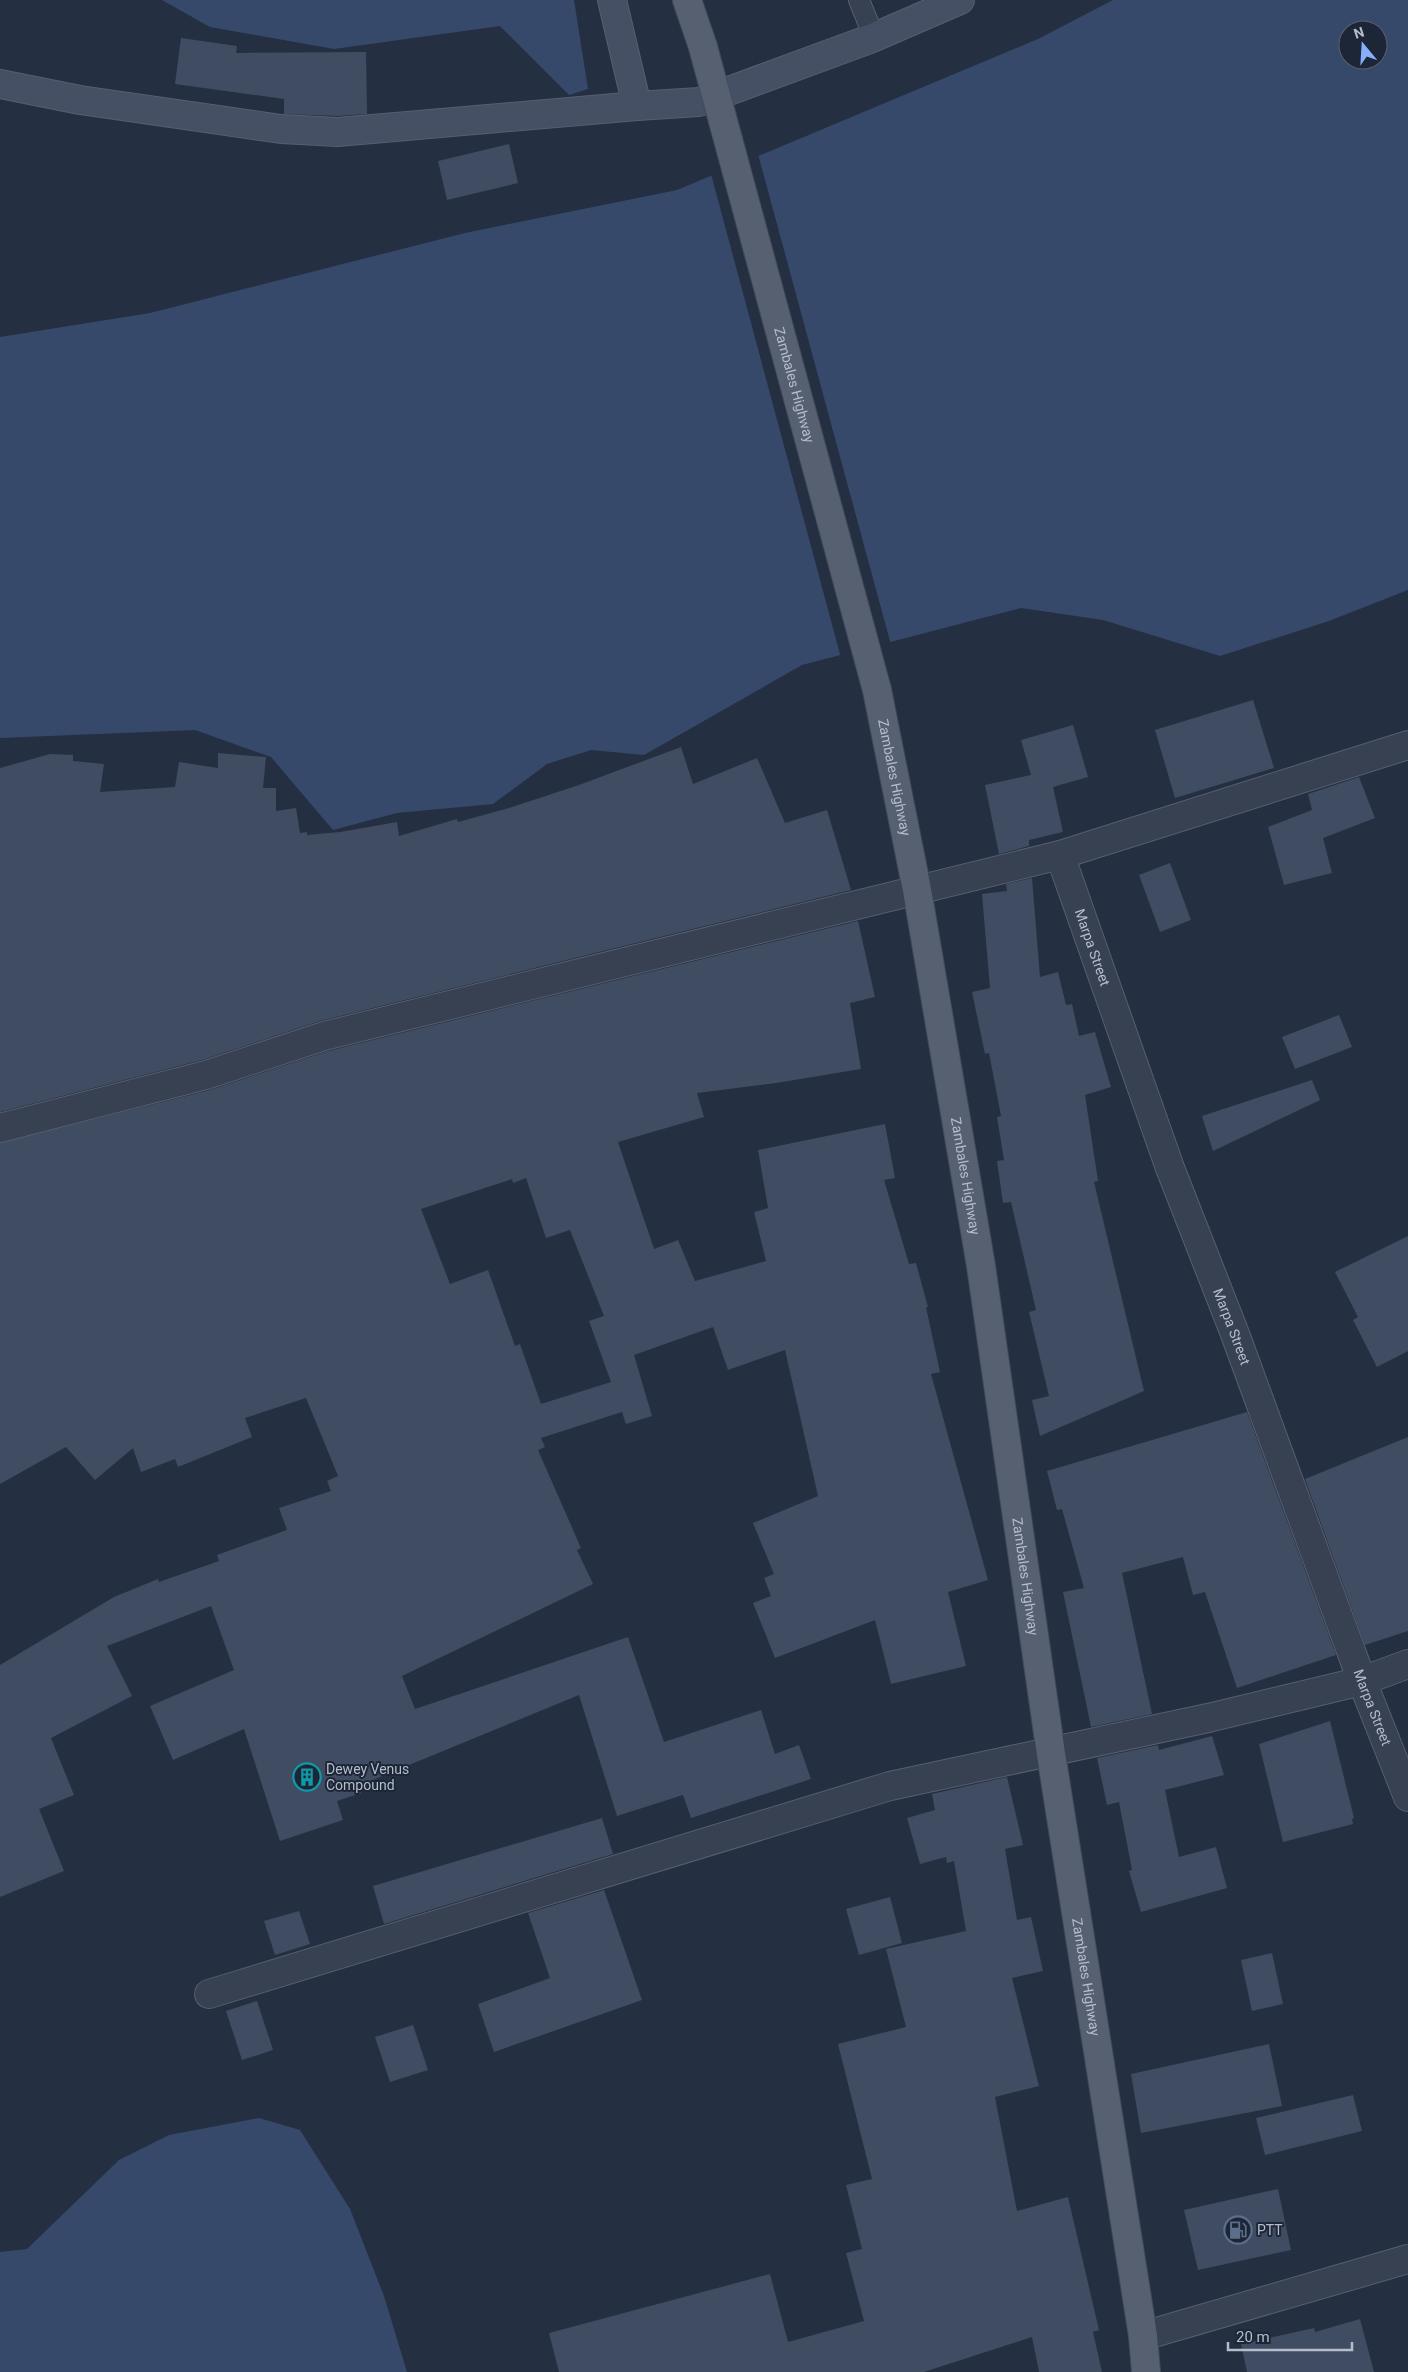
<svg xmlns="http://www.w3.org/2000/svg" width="1408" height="2372" font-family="Roboto,sans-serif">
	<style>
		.water { fill: #37496a; fill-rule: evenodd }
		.pier { fill: #242f42 }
		.building { fill: #404c62; fill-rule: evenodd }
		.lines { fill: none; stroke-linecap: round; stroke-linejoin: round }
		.lane-casing { stroke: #565f6f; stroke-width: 22 }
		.street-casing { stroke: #565f6f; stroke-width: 30 }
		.secondary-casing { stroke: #565f6f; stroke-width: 30 }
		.primary-casing { stroke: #424a5b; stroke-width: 30 }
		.lane { stroke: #384151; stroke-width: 20 }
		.street { stroke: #384151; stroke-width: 28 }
		.secondary { stroke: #465065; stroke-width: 28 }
		.primary { stroke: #566071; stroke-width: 28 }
		.primary-bridge-casing { stroke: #424a5b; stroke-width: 30; stroke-linecap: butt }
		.primary-bridge { stroke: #566071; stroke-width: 28 }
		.labels { text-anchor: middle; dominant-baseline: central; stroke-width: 4; stroke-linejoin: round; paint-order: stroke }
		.street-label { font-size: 14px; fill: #b5bdcc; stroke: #1d2637 }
		.poi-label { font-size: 14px; fill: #b5bdcc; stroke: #1d2637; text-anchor: start }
	</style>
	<rect width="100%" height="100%" fill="#242f42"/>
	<g class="water">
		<path d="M162 0H574L588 89 569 95 500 26 334 49 210 27Z"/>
		<path d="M1113 0H1408V590L1329 621 1220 656 1103 620 1021 608 802 665 644 755 591 750 547 764 493 804 397 813 333 830 271 757 195 730 0 738V337L150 313 465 233 677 190 1038 39ZM1348 30H1378V60H1348Z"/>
		<path d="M259 2118 300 2130 350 2209 384 2296 407 2372H0V2252L27 2249 119 2160 169 2135Z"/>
	</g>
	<path class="pier" d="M758 154 891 645 841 658 711 174Z"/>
	<g class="building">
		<path d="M181 38 237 46 236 53 366 52 367 114 338 116 284 114V99L175 84Z"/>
		<path d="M509 144 518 183 447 200 438 161Z"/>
		<path d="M1253 700 1274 768 1175 798 1155 730Z"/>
		<path d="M1073 725 1088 777 1053 787 1063 832 1029 840V846L999 854 985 785 1031 775 1021 740Z"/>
		<path d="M681 747 693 784 757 758 785 823 827 810 851 890 320 1021 202 1060 0 1112V768L50 754 73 755V761L104 764 100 792 175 787 179 762 218 768V753L266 757 263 788H276V811L296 808 300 833 307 832V835L340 832 397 822 399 836 457 819 458 822 509 808 579 785Z"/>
		<path d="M1359 777 1375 818 1323 838 1332 873 1284 885 1268 827 1312 810 1308 794Z"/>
		<path d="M1170 863 1191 920 1160 932 1139 875Z"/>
		<path d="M1032 878 1040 977 1058 972 1066 1005 1072 1004 1079 1036 1095 1032 1111 1087 1085 1095 1098 1181 1094 1182 1144 1391 1040 1436 1032 1400 1049 1396 1029 1312 1036 1310 1011 1202 1003 1203 997 1161 1004 1160 997 1117 1001 1116 989 1053 985 1054 972 992 990 988 982 894 1007 891 1006 884Z"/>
		<path d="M858 921 875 997 850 1003 861 1069 776 1083 697 1093 704 1117 618 1142 654 1249 678 1240 695 1281 766 1261 754 1212 768 1208 758 1150 885 1124 895 1178 884 1180 909 1264 916 1263 928 1307H926L940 1372 931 1374 988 1580 948 1592 966 1666 891 1684 875 1620 775 1658 753 1603 771 1596 764 1578 774 1574 753 1523 818 1496 785 1350 728 1370 713 1327 634 1355 652 1416 626 1424 622 1412 541 1438 545 1447 538 1450 581 1548 577 1550 593 1584 402 1676 415 1709 628 1637 664 1742 761 1710 775 1754 799 1745 811 1779 691 1818 683 1795 617 1816 579 1695 358 1786 361 1793 337 1801 343 1820 280 1841 244 1729 173 1760 150 1706 234 1670 211 1606 107 1646 132 1696 51 1738 74 1795 39 1809 64 1871 0 1897V1665L114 1597 158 1579 159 1582 219 1561 217 1555 287 1530 279 1508 331 1491 327 1481 338 1476 306 1398 245 1418 252 1437 178 1467 175 1459 141 1472 133 1448 95 1480 66 1447 0 1484V1143L210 1090 328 1051ZM526 1178 546 1238 570 1230 604 1316 589 1321 611 1382 541 1404 520 1344 515 1346 488 1270 450 1284 421 1209 512 1179 513 1183Z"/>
		<path d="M1339 1015 1352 1047 1295 1069 1282 1037Z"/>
		<path d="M1312 1080 1320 1100 1213 1151 1202 1116Z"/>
		<path d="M1408 1236V1351L1377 1367 1353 1320 1358 1317 1335 1272Z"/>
		<path d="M1247 1412 1336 1655 1237 1688 1205 1592 1193 1595 1183 1557 1122 1573 1152 1714 1091 1727 1063 1592 1084 1588 1062 1509 1057 1510 1047 1471Z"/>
		<path d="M1408 1437V1631L1365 1645 1305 1479Z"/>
		<path d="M1330 1721 1354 1818 1352 1819 1353 1824 1283 1842 1259 1744Z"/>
		<path d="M1212 1736 1224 1775 1165 1790 1179 1857 1216 1847 1227 1888 1141 1912 1129 1871 1132 1870 1119 1802 1107 1805 1097 1758 1158 1745 1159 1750Z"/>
		<path d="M1007 1777 1023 1845 1005 1849 1017 1920 1031 1917 1043 1971 1012 1978 1039 2086 995 2097 1017 2211 1068 2197 1099 2330 1093 2332 1102 2372H1039L1032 2337 924 2372H559L549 2333 770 2274 788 2342 864 2321 846 2253 862 2249 846 2185 872 2179 838 2044 906 2027 886 1949 966 1931 954 1861 947 1863 946 1857 920 1864 907 1818 935 1810 932 1794Z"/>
		<path d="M602 1818 613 1854 384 1924 373 1886Z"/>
		<path d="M604 1890 642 2000 494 2052 478 2004 550 1978 528 1913Z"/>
		<path d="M890 1897 902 1943 859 1955 846 1909Z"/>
		<path d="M299 1911 310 1944 275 1955 264 1921Z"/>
		<path d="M1272 1953 1283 2004 1252 2011 1241 1960Z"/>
		<path d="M257 2001 273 2050 242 2060 226 2011Z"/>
		<path d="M413 2025 428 2070 390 2082 375 2037Z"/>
		<path d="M1269 2044 1282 2106 1141 2133 1131 2074Z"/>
		<path d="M1353 2095 1362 2131 1265 2155 1256 2118Z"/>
		<path d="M1278 2189 1291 2250 1198 2270 1184 2210Z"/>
		<path d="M1360 2319 1374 2372H1247L1241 2344 1314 2328 1315 2332Z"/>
	</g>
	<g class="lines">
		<g class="lane-casing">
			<path id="lane" d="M859 0 874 37"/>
		</g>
		<g class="street-casing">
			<g id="street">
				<path id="s1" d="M1060 855 1170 1168 1235 1334 1362 1681 1408 1797"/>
				<path d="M0 1128 206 1075 324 1036 1060 855 1408 745"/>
				<path d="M209 1994 890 1786 1208 1718 1362 1681 1408 1664"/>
				<path d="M1143 2336 1408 2259"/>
			</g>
		</g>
		<g class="secondary-casing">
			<g id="secondary">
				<path d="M612 0 637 106 699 102 870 39 960 0"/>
				<path d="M0 84 80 100 281 129 338 132 637 106"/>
			</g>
		</g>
		<g class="primary-casing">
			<g id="primary">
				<path d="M687 0 703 47"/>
				<path id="s2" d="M877 690 917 890 981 1266 1051 1754 1143 2336 1146 2372"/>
			</g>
		</g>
		<use href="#lane" class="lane"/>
		<use href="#street" class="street"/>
		<use href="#secondary" class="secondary"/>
		<use href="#primary" class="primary"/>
		<g class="primary-bridge-casing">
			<g id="primary-bridge">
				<path id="s3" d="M703 47 877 690"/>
			</g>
		</g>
		<use href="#primary-bridge" class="primary-bridge"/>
	</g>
	<defs>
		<g id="building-ring" transform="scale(1.4375)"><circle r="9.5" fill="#1d2637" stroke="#0f9aa8" stroke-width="1.5"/><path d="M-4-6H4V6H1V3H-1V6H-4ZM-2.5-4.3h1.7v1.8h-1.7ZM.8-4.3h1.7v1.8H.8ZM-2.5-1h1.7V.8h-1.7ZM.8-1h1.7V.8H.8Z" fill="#0f9aa8"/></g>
		<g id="fuel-ring" transform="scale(1.4375)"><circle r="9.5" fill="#1d2637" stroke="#5c6f8a" stroke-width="1.5"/><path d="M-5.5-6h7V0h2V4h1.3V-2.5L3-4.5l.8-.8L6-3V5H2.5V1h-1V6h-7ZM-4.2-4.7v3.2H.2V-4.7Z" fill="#5c6f8a"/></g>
	</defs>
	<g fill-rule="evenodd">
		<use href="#building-ring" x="307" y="1777"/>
		<use href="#fuel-ring" x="1238" y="2230"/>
	</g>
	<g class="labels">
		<g class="street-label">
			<text stroke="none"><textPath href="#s3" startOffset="350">Zambales Highway</textPath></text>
			<text stroke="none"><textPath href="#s2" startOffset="89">Zambales Highway</textPath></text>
			<text stroke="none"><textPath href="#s1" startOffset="98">Marpa Street</textPath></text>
			<text stroke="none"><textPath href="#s2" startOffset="494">Zambales Highway</textPath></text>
			<text stroke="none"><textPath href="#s1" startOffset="502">Marpa Street</textPath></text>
			<text stroke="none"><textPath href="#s2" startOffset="899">Zambales Highway</textPath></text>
			<text stroke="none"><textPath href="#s1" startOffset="908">Marpa Street</textPath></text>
			<text stroke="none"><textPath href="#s2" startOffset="1304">Zambales Highway</textPath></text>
		</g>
		<g class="poi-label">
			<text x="326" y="1769">Dewey Venus<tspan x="326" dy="16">Compound</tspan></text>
			<text x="1257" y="2230">PTT</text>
		</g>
	</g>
	<g transform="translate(1363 45) rotate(342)"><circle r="24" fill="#1d2637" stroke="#5a6273"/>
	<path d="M0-4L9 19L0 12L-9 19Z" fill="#88affe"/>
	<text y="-8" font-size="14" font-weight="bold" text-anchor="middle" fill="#b5bdcc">N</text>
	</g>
	<path d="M1228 2342v8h124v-8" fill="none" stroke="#b5bdcc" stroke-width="2.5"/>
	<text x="1236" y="2342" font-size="15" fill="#b5bdcc" stroke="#1d2637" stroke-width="4" paint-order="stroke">20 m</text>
</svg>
